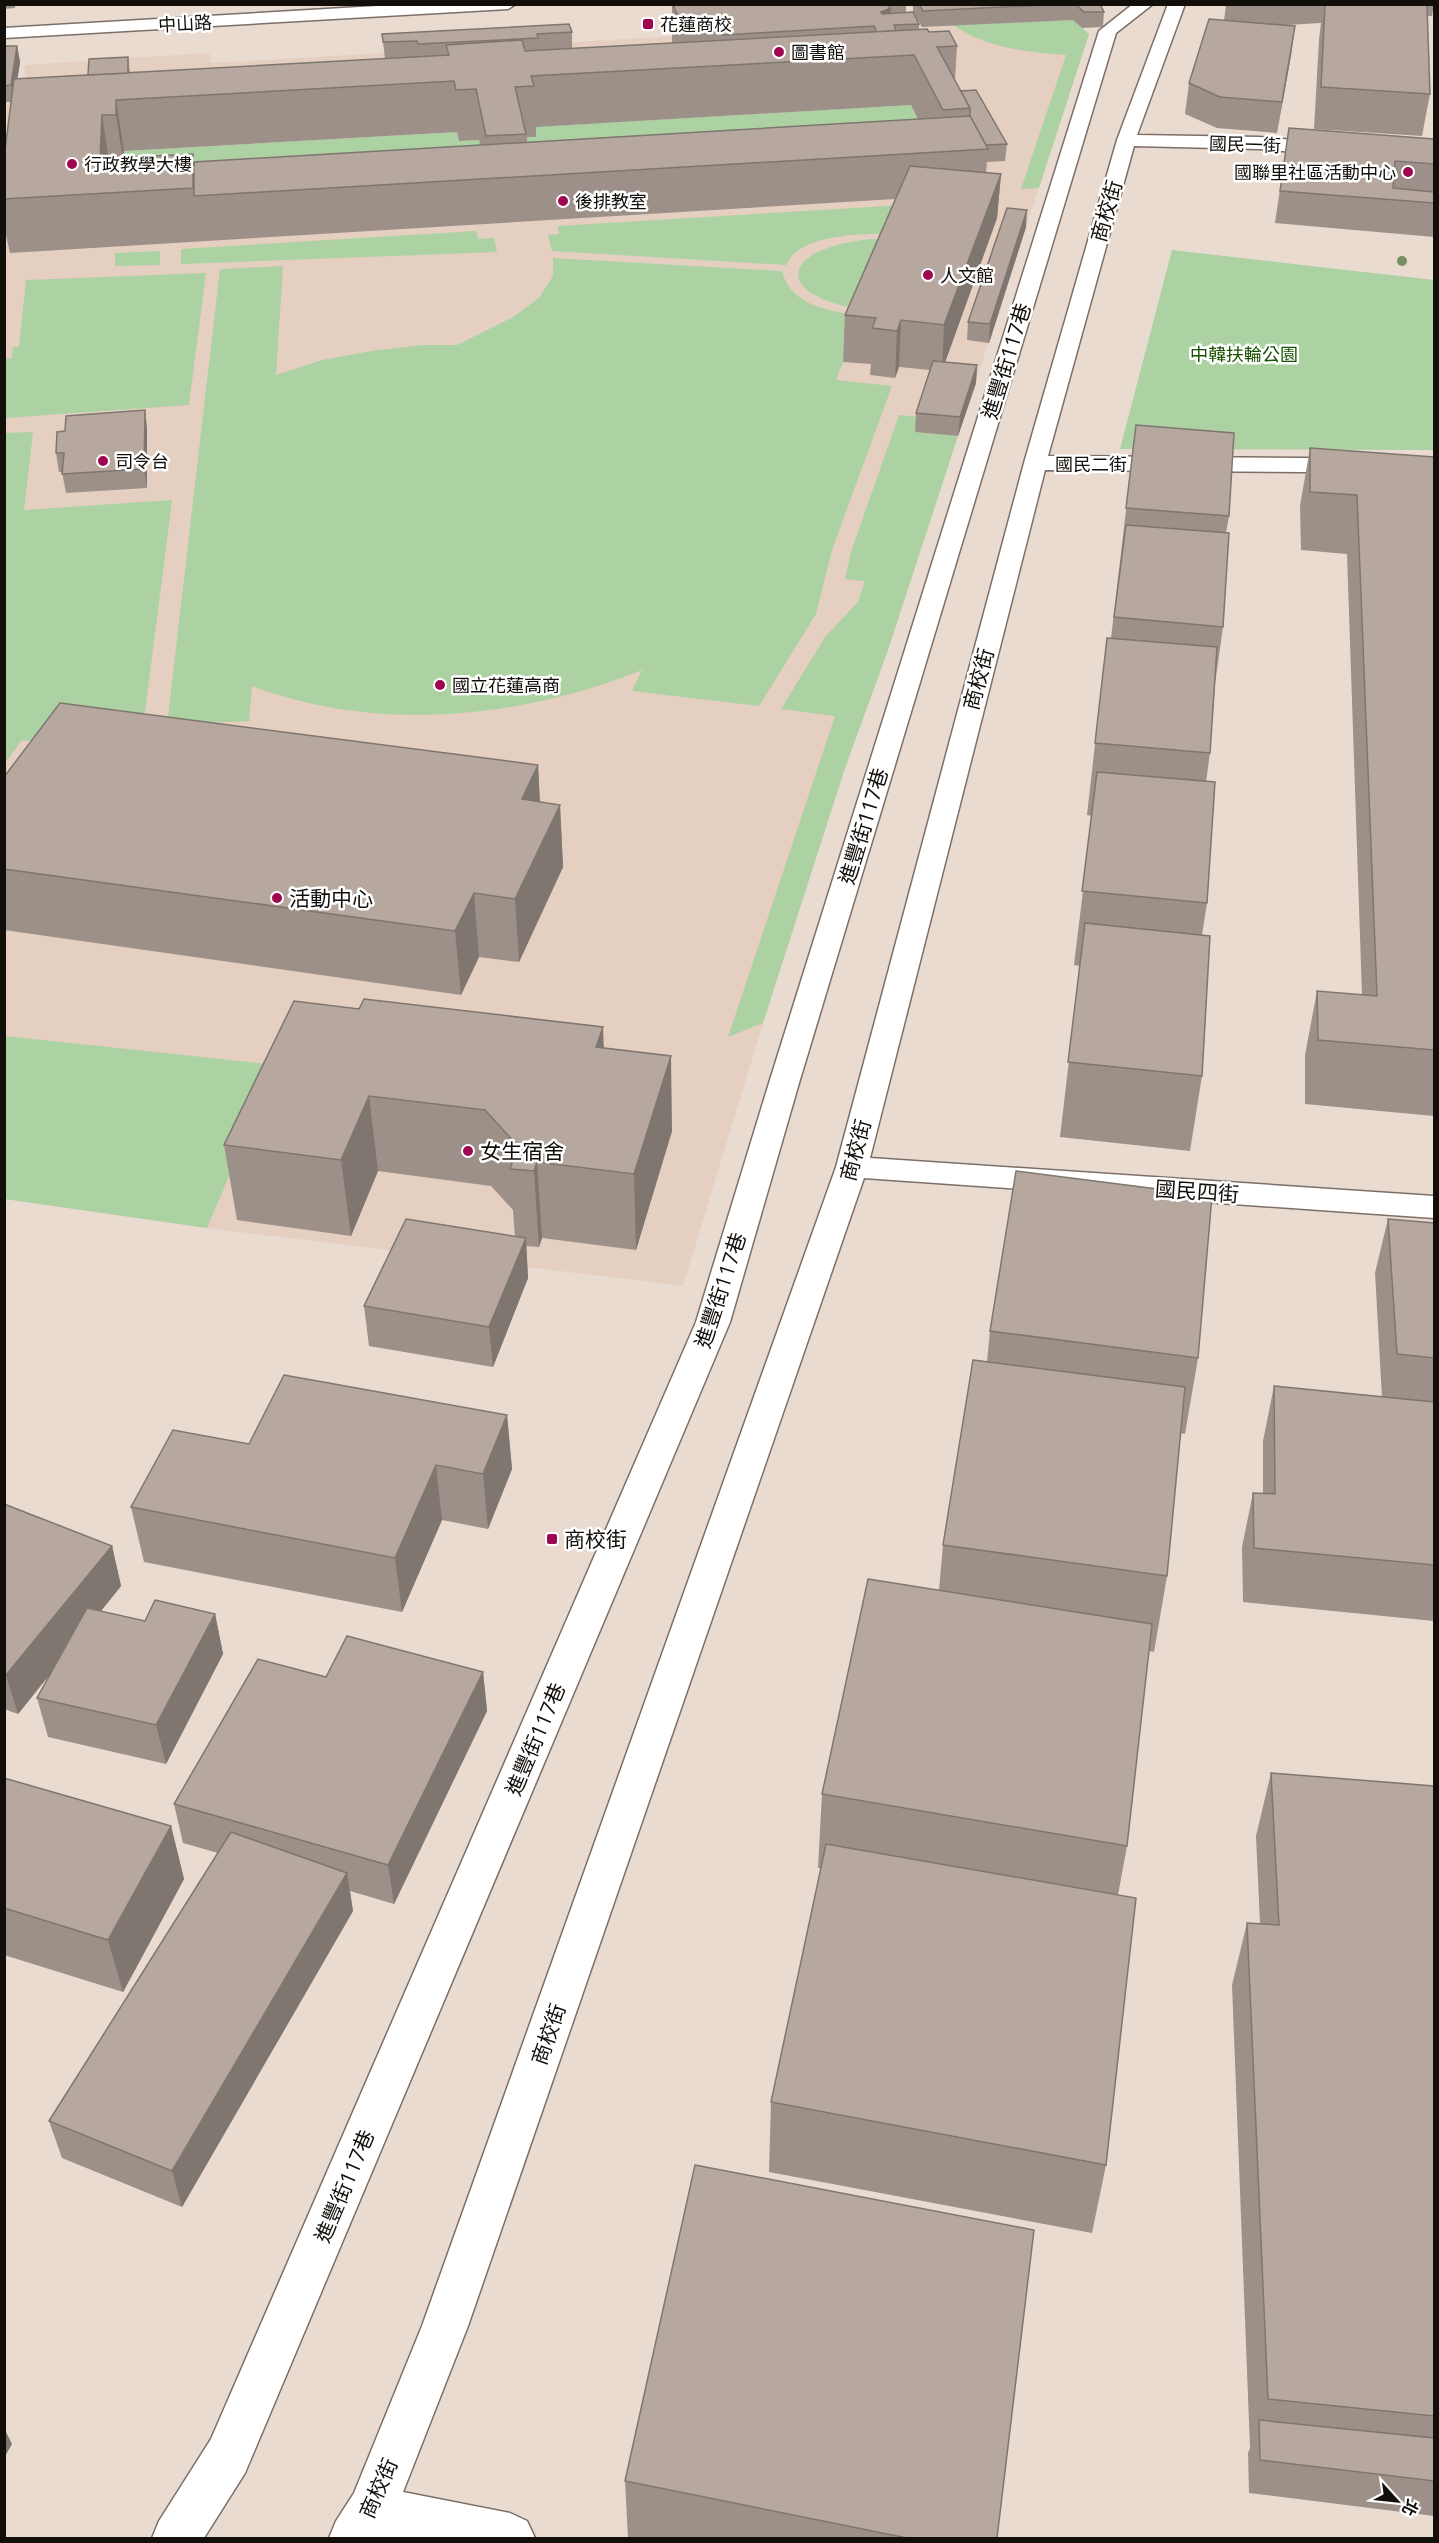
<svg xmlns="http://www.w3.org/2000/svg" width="1439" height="2543" font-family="'Open Sans','Noto Sans TC',sans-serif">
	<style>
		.built { fill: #e5cfc1 }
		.green { fill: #acd1a3 }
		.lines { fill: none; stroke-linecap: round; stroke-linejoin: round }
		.minor-casing { stroke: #7c6f67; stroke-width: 3 }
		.minor { fill: #fff; fill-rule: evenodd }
		.tree { fill: #768f5e }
		.wall { fill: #9d9089; fill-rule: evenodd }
		.shaded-wall { fill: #7f766f }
		.building { fill: #b6a89f; stroke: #7f766f; stroke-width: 1.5 }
		.poi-dot { fill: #9e0750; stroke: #fff; stroke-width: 2 }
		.labels { text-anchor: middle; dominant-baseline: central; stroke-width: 5; stroke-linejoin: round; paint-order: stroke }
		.far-street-label { font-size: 18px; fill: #120e0a; stroke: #fff }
		.far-poi-label { font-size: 18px; fill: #120e0a; stroke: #fff; text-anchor: start }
		.far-park-label { font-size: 18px; fill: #175000; stroke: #fff }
		.street-label { font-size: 21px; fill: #120e0a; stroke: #fff }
		.poi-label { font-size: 21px; fill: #120e0a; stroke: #fff; text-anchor: start }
	</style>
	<rect width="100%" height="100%" fill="#eadbd1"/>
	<path class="built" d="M1073 20 1089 34 888 650 844 771 763 1023 683 1286 207 1228 5 1199 4 103 30 101 24 65 209 53 211 63 919 22 922 27Z"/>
	<g class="green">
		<path d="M1073 20 1089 34 1039 188 1021 189 1066 55C1026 52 987 48 953 25Z"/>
		<path d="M911 105 940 161 529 186 518 138 533 127Z"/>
		<path d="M457 132 459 141 479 140 489 188 124 166V151Z"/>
		<path d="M904 205 897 234C868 233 799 233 786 265L552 251 548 235 559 234 558 226Z"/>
		<path d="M476 231 478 239 494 238 497 252 181 264V249Z"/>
		<path d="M871 239 894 240 865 310C769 295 781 248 871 239Z"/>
		<path d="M1172 250 1434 280V450L1120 449Z"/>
		<path d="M160 251V265L115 266V253Z"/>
		<path d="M553 258 782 271C791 307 831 311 862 316L836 380 892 386 832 550 816 614 759 706 632 691 642 670C520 719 376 733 252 686L249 721 167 725 220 269 283 266 276 375 322 360 372 351 424 345H457L513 317 539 298 553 276Z"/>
		<path d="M206 273 189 405 5 418V359L12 358 13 347H19L26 280Z"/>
		<path d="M899 415 920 417 915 432 958 436 888 650 844 771 763 1023 728 1037 835 716 781 709 825 637 858 602 865 581 845 579 851 552Z"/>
		<path d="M33 432 24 510 172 500 144 720 64 745 22 740 5 763V433Z"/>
		<path d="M5 1036 276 1065 207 1228 5 1199Z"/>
	</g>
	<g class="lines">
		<g class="minor-casing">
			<g id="minor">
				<path d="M411 4H516L508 9 4 38V28Z"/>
				<path d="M1133 4H1153L1116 33 799 1083 730 1322 245 2473 204 2538H152L159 2521 211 2439 696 1322 769 1083 1099 31Z"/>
				<path d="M1168 4H1185L1137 135 1259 137 1331 143 1338 145 1340 149 1338 153 1331 155 1259 149 1134 146 1048 456 1434 459V473L1045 470 870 1158 1434 1196V1218L864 1178 468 2326 403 2492 510 2513 527 2521 535 2538H329L336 2521 354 2493 422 2326 836 1167 1024 463 1117 140Z"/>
			</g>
		</g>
		<use href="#minor" class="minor"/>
	</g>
	<circle class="tree" cx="1402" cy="261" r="5"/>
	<g class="wall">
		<path d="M4 4H15V8L4 9Z"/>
		<path d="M672 4H906V12L919 24V29L929 32 957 46 955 80 961 91 1007 144 1005 161 987 162 986 173 1001 174 997 218 945 362 977 365 976 383 958 436 915 432 916 413 930 370 899 367 895 378 870 375 871 364 843 362 845 315 895 199 10 253 4 226V199L11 102H4V46H17L20 62 17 79 88 75 128 57 130 73 385 59 382 34 572 32V48L672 43ZM911 105 918 119 527 142V137H536V127ZM457 132 459 141 479 140 480 145 194 162 193 154 124 157V151Z"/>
		<path d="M913 4H1100L1104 12 1103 27 1082 28 1073 20 922 27 913 12Z"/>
		<path d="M1226 4H1434L1432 16H1427L1430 94 1422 136 1314 129 1319 40 1321 23 1287 25 1295 26 1277 133 1217 128 1185 114 1189 83 1224 21Z"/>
		<path d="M1289 128 1434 139V237L1275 223Z"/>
		<path d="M1026 227 989 343 967 340 968 322Z"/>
		<path d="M145 410 147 429V488L66 493 62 472H59L56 453 65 431Z"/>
		<path d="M1136 425 1229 516 1226 533 1223 627 1215 684 1210 753 1206 782 1207 903 1202 935V1076L1190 1151 1060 1137 1080 966 1074 965 1092 816 1087 815 1107 638H1111Z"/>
		<path d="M1310 448 1434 457V1116L1305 1104V1055L1317 991 1362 995 1347 554 1301 550 1300 506Z"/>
		<path d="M538 765 540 802 560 805 563 867 519 962 479 957 461 995 4 930V777Z"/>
		<path d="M294 1001 604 1048 672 1131 636 1250 542 1238 539 1247 526 1246 528 1278 493 1367 369 1346 364 1306 515 1237 513 1210 491 1186 378 1171 351 1236 237 1220 224 1145Z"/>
		<path d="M1388 1219 1434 1223V1621L1243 1602 1242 1547 1253 1493H1263V1441L1274 1386 1382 1397 1375 1273Z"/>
		<path d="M990 1331 1198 1358 1185 1434 1180 1433 1167 1576 1154 1652 1149 1651 1127 1846 1118 1895 1106 2165 1092 2233 769 2172 771 2102 821 1868H818L822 1794 939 1590 943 1545 987 1361Z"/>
		<path d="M507 1415 512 1469 488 1529 442 1520 402 1612 144 1562 131 1507 249 1444Z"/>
		<path d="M4 1504 112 1546 121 1586 101 1611 145 1621 215 1614 223 1654 166 1764 48 1737 37 1698 49 1675 18 1714 4 1709Z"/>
		<path d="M483 1672 487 1711 394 1904 350 1891 353 1911 182 2207 62 2158 49 2121 218 1853 183 1843 174 1804 326 1677Z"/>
		<path d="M1271 1773 1434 1786V2516L1249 2493 1248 2453 1250 2448 1232 1985 1247 1923 1260 1924 1256 1836Z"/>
		<path d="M4 1778 171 1826 184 1879 123 1992 4 1955Z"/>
		<path d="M625 2481 997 2538H628Z"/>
	</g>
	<g class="shaded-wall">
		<path d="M891 8 890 39 881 12Z"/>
		<path d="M1295 26 1291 56 1277 133 1282 102Z"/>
		<path d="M17 46 20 62 14 102 11 85Z"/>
		<path d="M116 100 124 151V166L116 115Z"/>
		<path d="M102 115 110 167 100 159Z"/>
		<path d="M1001 174 997 218 942 371 944 325Z"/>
		<path d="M1027 210 1026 227 989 343 990 324Z"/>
		<path d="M901 320 899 367 895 378 897 331Z"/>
		<path d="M977 365 976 383 958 436 960 417Z"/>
		<path d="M145 410 147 429V488L144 469Z"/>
		<path d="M538 765 541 827 522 799Z"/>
		<path d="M560 805 563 867 519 962 515 899Z"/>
		<path d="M474 893 479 957 461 995 455 931Z"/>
		<path d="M603 1027 606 1102 596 1047Z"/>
		<path d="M671 1056 672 1131 636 1250 634 1174Z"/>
		<path d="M369 1096 378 1171 351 1236 341 1160Z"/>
		<path d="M537 1162 542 1238 539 1247 534 1171Z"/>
		<path d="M526 1238 528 1278 493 1367 489 1327Z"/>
		<path d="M507 1415 512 1469 488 1529 483 1474Z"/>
		<path d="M436 1465 442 1520 402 1612 395 1558Z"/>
		<path d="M112 1546 121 1586 18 1714 6 1675Z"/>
		<path d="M215 1614 223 1654 166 1764 156 1725Z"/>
		<path d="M483 1672 487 1711 394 1904 388 1865Z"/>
		<path d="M171 1826 184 1879 123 1992 108 1940Z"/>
		<path d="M347 1873 353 1911 182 2207 172 2171Z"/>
		<path d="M4 2428 12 2444 4 2458Z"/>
	</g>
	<g class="building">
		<path d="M673 4H885L891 8 881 12 882 14 913 12 919 24 894 25 896 31 877 32 874 26 724 35 697 28 684 21 676 12Z"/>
		<path d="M919 4H1066L923 11Z"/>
		<path d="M1075 4H1100L1104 12H1084Z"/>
		<path d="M1325 4H1412L1427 5 1430 94 1321 87Z"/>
		<path d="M1209 19 1295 26 1282 102 1220 97 1189 83Z"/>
		<path d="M569 24 572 32 537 34 538 38 418 44 417 41 383 42 382 34Z"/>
		<path d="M927 29 929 32 949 31 957 46 937 47 970 108 943 110 914 55 531 76 534 86 515 87 526 134 486 136 476 89 456 90 454 81 116 100V115H102L100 159 193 154V188L4 199V158L14 79 449 55 446 45 522 40 525 51Z"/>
		<path d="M4 46H17L11 85 4 86Z"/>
		<path d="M128 57V73L88 75 89 59Z"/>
		<path d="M976 90 1007 144 986 145 970 116V108L961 91Z"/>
		<path d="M970 116 988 149 194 196V162Z"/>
		<path d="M1289 128 1434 139V164L1395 161 1393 188 1434 192V203L1280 191Z"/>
		<path d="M910 166 1001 174 944 325 901 320 897 331 872 328 876 318 845 315Z"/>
		<path d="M1007 208 1027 210 990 324 968 322Z"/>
		<path d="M933 361 977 365 960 417 916 413Z"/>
		<path d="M145 410 144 469 62 474 64 453H56L57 432 65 431 66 416Z"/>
		<path d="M1136 425 1234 433 1229 516 1126 508Z"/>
		<path d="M1310 448 1434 457V1050L1318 1040 1317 991 1377 996 1357 495 1310 492Z"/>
		<path d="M1126 525 1229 533 1223 627 1114 617Z"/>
		<path d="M1107 638 1217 647 1210 753 1095 743Z"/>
		<path d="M60 703 538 765 522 799 560 805 515 899 474 893 455 931 4 869V777Z"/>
		<path d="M1097 772 1215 782 1207 903 1082 891Z"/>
		<path d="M1085 923 1210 936 1202 1076 1068 1062Z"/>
		<path d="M364 999 603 1027 596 1047 671 1056 634 1174 537 1162 534 1171 510 1169 518 1146 485 1110 369 1096 341 1160 224 1145 294 1001 359 1009Z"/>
		<path d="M1016 1171 1212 1196 1198 1358 990 1331Z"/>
		<path d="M406 1219 526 1238 489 1327 364 1306Z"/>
		<path d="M1388 1219 1434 1223V1358L1397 1354Z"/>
		<path d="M973 1360 1185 1387 1167 1576 943 1545Z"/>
		<path d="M284 1375 507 1415 483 1474 436 1465 395 1558 131 1507 173 1430 249 1444Z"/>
		<path d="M1274 1386 1434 1402V1565L1254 1548 1253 1493 1275 1494Z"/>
		<path d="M4 1504 112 1546 6 1675H4Z"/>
		<path d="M868 1579 1152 1624 1127 1846 822 1794Z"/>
		<path d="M155 1600 215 1614 156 1725 37 1698 87 1608 145 1621Z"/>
		<path d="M347 1636 483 1672 388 1865 174 1804 258 1659 326 1677Z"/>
		<path d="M1271 1773 1434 1786V2416L1268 2399 1247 1923 1279 1925Z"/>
		<path d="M4 1778 171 1826 108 1940 4 1908Z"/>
		<path d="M231 1832 347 1873 172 2171 49 2121Z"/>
		<path d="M826 1844 1136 1898 1106 2165 771 2102Z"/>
		<path d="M695 2165 1034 2230 997 2538H907L625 2481Z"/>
		<path d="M1259 2420 1434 2438V2481L1260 2460Z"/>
	</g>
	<g class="poi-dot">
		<rect x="642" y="18" width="12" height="12" rx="3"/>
		<circle cx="779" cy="52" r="6"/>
		<circle cx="72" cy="164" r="6"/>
		<circle cx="1408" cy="172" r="6"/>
		<circle cx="563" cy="201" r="6"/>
		<circle cx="928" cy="275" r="6"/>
		<circle cx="103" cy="461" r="6"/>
		<circle cx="440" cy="685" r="6"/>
		<circle cx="277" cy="898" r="6"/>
		<circle cx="468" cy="1151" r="6"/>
		<rect x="546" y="1533" width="12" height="12" rx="3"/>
	</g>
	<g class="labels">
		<g class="far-street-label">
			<text transform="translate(185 23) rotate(-3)">中山路</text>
			<text transform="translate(1245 144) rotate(2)">國民一街</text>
			<text x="1091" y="464">國民二街</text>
		</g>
		<g class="far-poi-label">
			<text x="660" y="24">花蓮商校</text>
			<text x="791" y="52">圖書館</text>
			<text x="84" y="164">行政教學大樓</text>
			<text x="1396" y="172" text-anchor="end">國聯里社區活動中心</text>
			<text x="575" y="201">後排教室</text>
			<text x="940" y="275">人文館</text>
			<text x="115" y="461">司令台</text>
			<text x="452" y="685">國立花蓮高商</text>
		</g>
		<g class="far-park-label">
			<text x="1244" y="354">中韓扶輪公園</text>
		</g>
		<g class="street-label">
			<text transform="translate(1106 211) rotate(-74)">商校街</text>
			<text transform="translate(1006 361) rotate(-73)">進豐街117巷</text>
			<text transform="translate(978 679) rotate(-75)">商校街</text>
			<text transform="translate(863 826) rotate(-73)">進豐街117巷</text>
			<text transform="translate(855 1150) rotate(-75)">商校街</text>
			<text transform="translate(1197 1191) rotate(4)">國民四街</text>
			<text transform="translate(720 1290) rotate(-72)">進豐街117巷</text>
			<text transform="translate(535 1739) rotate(-67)">進豐街117巷</text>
			<text transform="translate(548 2034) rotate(-71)">商校街</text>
			<text transform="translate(344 2186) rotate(-67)">進豐街117巷</text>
			<text transform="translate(378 2488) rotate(-66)">商校街</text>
		</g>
		<g class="poi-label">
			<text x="289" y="898">活動中心</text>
			<text x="480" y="1151">女生宿舍</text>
			<text x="564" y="1539">商校街</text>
		</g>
	</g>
	<rect width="1439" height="2543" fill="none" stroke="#120e0a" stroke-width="12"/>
	<g transform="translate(1397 2501) rotate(117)" stroke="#ffffff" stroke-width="4.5" paint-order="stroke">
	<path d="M0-4.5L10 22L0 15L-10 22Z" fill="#120e0a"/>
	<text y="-9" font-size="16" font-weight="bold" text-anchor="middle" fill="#120e0a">北</text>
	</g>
</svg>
